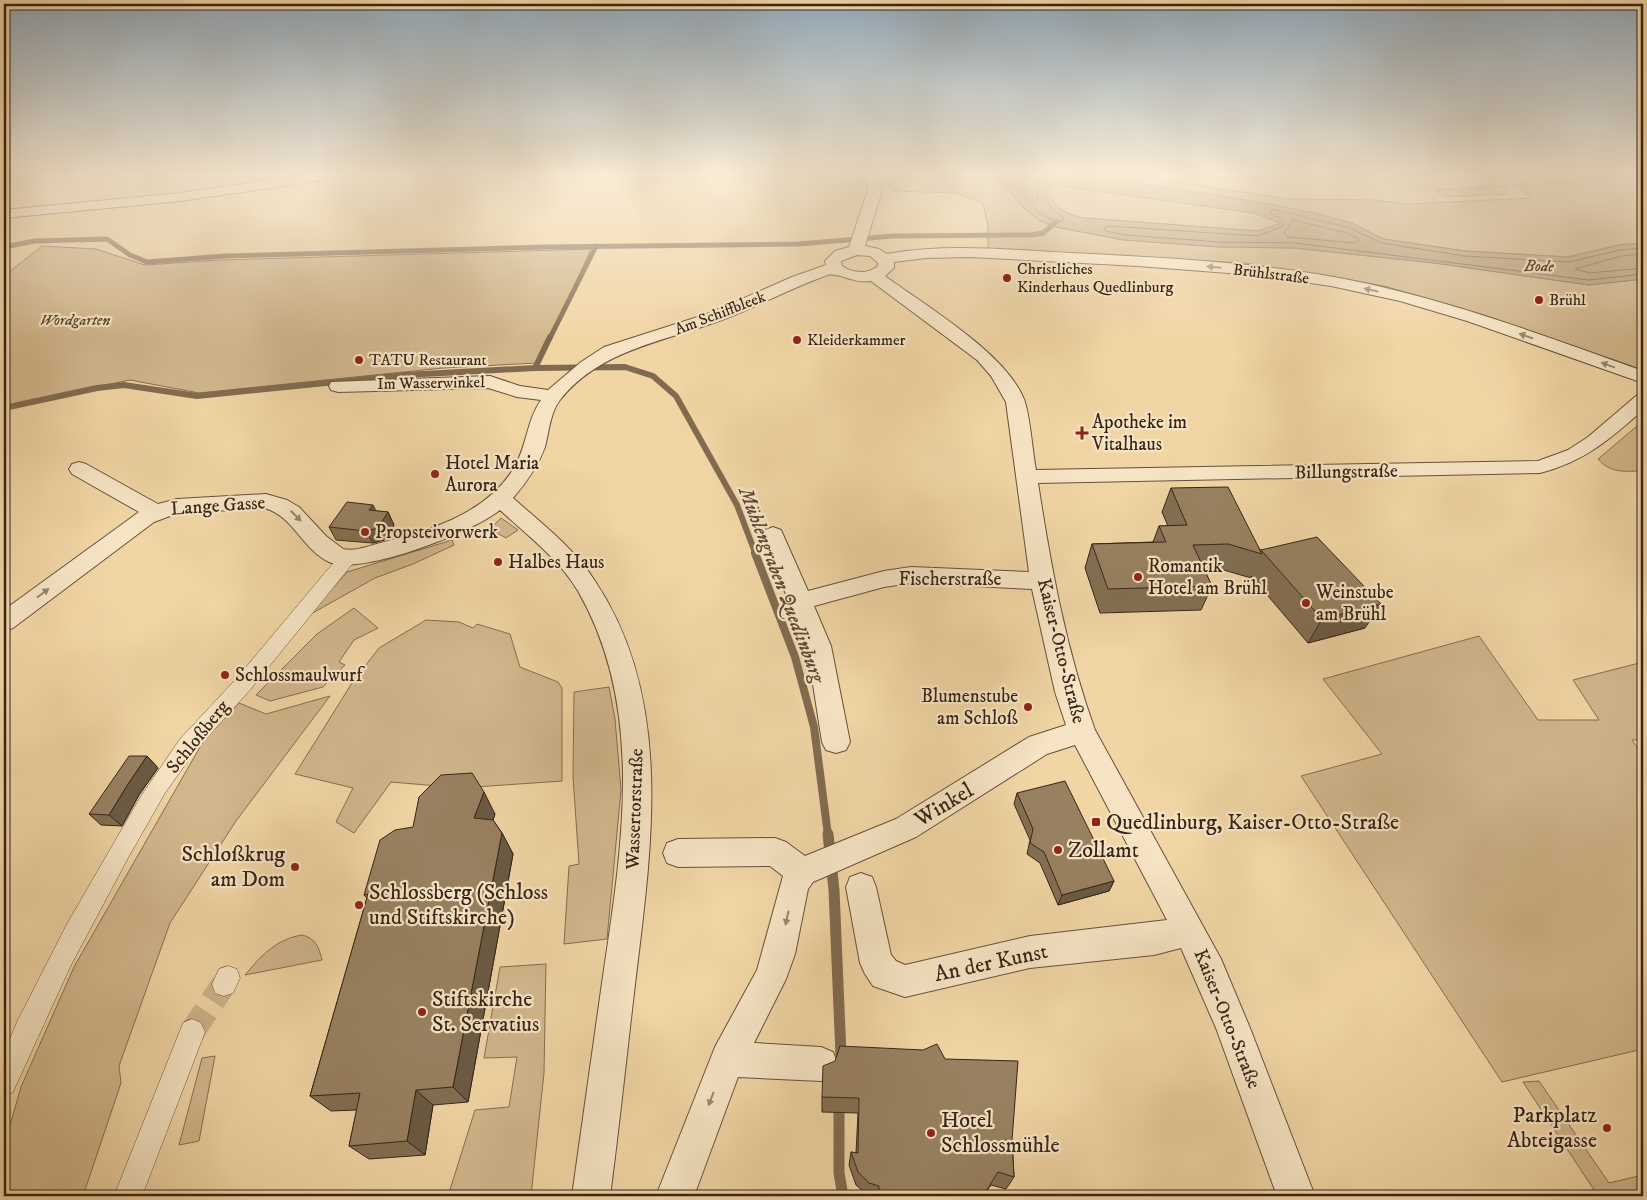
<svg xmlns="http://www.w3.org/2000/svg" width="1647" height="1200" font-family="'IM FELL DW Pica',serif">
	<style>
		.green { fill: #d2b78d; stroke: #856e52 }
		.water { fill: #b29975; stroke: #816b50; fill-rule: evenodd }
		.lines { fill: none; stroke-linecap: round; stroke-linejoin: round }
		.shore { stroke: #755f46; stroke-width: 1 }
		.stream-far3 { stroke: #816b50; stroke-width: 5 }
		.stream-far2 { stroke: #816b50; stroke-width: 6 }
		.stream-far1 { stroke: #816b50; stroke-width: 8 }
		.stream { stroke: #816b50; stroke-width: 11 }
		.pedestrian-tunnel { stroke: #ccb289; stroke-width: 25; stroke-dasharray: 25 12; stroke-linecap: butt }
		.pedestrian-casing { stroke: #66513b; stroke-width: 1 }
		.minor-casing { stroke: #66513b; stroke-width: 2 }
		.pedestrian { fill: #f6e4c4; fill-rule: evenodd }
		.minor { fill: #f6e4c4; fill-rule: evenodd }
		.wall { fill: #836f53; stroke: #382518 }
		.shaded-wall { fill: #6a5a44; stroke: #382518 }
		.building { fill: #988161; stroke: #382518 }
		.oneway { fill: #97846e }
		.poi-dot { fill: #8f2418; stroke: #f6e4c4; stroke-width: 2 }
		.labels { text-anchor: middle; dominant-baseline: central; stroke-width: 4.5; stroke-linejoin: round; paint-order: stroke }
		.far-water-label { font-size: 16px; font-style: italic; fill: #5d4834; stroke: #f6e4c4 }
		.far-poi-label { font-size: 16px; fill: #382518; stroke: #f6e4c4; text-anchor: start }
		.far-street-label { font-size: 16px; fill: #382518; stroke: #f6e4c4 }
		.far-park-label { font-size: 16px; font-style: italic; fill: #5e4a35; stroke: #f6e4c4 }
		.poi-label { font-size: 19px; fill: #382518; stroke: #f6e4c4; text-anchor: start }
		.street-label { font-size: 19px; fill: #382518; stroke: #f6e4c4 }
		.water-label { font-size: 20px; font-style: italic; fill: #5d4834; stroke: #f6e4c4 }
		.near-street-label { font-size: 22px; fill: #382518; stroke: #f6e4c4 }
		.near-poi-label { font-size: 22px; fill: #382518; stroke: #f6e4c4; text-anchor: start }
	</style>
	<rect width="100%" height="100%" fill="#f1d5a5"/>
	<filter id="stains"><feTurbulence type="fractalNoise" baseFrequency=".004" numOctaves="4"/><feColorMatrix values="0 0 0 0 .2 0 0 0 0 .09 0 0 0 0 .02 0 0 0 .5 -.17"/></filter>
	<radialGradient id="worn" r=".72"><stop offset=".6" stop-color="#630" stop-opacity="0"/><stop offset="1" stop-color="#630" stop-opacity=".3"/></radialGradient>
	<g class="green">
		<path d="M883 172H971L1004 185 1023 207 1040 221 1056 227 1124 240 1220 247 1295 248 1434 263 1589 285 1643 279V370L1484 315 1384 286 1245 263 988 251V227L983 203 955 193 893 191Z"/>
		<path d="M1032 172H1110L1288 199 1374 200 1409 204 1532 198 1501 176 1536 174 1549 182 1599 178 1588 172H1638L1643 175V243L1619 245 1568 257 1465 251 1383 239 1352 223 1275 205 1128 181Z"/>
		<path d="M1377 172H1457L1373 178 1369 175 1380 174Z"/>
		<path d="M1051 184 1254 213 1282 223 1258 231 1084 218C1067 215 1056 208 1047 192Z"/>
		<path d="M1506 186 1508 189 1505 194 1444 197 1435 190Z"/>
		<path d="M42 246 96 249 145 265 221 260 591 249 552 336 537 363 443 368 199 393 130 380 4 406V276Z"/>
		<path d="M1643 421V471C1625 471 1611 474 1598 459Z"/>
		<path d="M501 518 518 530 506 538 490 529Z"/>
		<path d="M452 540 454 545 413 564 375 578 309 615 347 572Z"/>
		<path d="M354 608 378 628 354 640 339 662 345 665 323 687 270 701 256 695 317 634Z"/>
		<path d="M426 620 459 622 473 628 477 624 510 634 520 667 558 682 562 688V781L461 788 391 782 354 833 336 822 353 788 295 774 352 683 379 648Z"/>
		<path d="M1479 636 1538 720H1599L1573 680 1643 662V740H1632L1643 756V1049L1502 1082 1301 776 1382 754 1323 679Z"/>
		<path d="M609 687 615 719 621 790 607 939 564 944 569 866 579 864 573 777 574 692Z"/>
		<path d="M330 696 236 821 170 923 119 1066 121 1083 83 1196H4V1146L21 1087 74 967 204 740 239 703 266 714Z"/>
		<path d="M302 935C316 938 319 948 322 960L245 975C261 956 276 939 302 935Z"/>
		<path d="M546 964 544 1073 531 1196H448L475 1110 509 1107 517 1057 484 1058 500 967Z"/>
		<path d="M215 1056 199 1141 179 1145 202 1058Z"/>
		<path d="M1539 1081 1609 1183 1643 1175V1196H1598L1523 1082Z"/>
	</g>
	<path class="water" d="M971 172 1063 174 1218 195 1311 212 1352 223 1383 239 1465 251 1568 257 1619 245 1643 243V279L1589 285 1434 263 1295 248 1220 247 1124 240 1056 227 1040 221 1026 210 1004 185ZM1052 185 1254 213 1281 223 1258 231 1084 218C1067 215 1056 208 1047 192Z"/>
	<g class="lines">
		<g class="shore">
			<path d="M985 172C995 175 1005 179 1013 186 1033 201 1034 217 1062 222L1064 218 1052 208 1042 193 1048 181 1061 180 1060 172"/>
			<path d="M1001 172 1018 182 1035 202 1038 200C1035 186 1042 179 1053 172"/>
			<path d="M1293 220 1347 233 1358 238 1359 241 1356 243 1287 237 1285 233Z"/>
			<path d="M1643 248 1620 250 1569 262 1464 256 1382 243 1350 228 1273 209 1270 213 1282 219 1283 226 1258 236 1107 226 1104 228 1106 231 1125 235 1220 242 1295 243 1589 280 1643 274"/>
			<path d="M1643 254 1621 256 1575 269 1590 273 1643 268"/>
		</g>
		<g class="stream-far3">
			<path d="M4 247 35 241 107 239 130 255 147 262 225 256 546 247 799 244 893 236 1031 235 1043 233 1057 221"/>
			<path d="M550 338 596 246"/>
		</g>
		<g class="stream-far2">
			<path d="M535 368 550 337"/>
			<path d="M4 408 97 388 124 385 197 396 405 375 535 368 625 367 653 376 676 396 737 505 756 555"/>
		</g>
		<path class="stream-far1" d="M755 553 795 657 814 727 828 835"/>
		<g class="stream">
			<path d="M828 834 834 890 841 1055"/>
			<path d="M839 1112V1173L843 1196"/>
		</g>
		<path class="pedestrian-tunnel" d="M192 1032 224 984"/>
		<g class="pedestrian-casing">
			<g id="pedestrian">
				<path d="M348 552 354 554 356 558 354 562 250 690 195 751 165 793 128 858 71 965 13 1092 4 1096V1053L17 1022 67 924 141 796 180 739 236 679 329 568 342 554Z"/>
				<path d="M228 966 237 969 240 978 233 993 224 996 215 993 212 984 219 969Z"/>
				<path d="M192 1019 201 1023 205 1032 142 1196H114L183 1023Z"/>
			</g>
		</g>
		<g class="minor-casing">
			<g id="minor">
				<path d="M326 172H358L351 176 180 201 4 218V210L180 193Z"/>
				<path d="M862 172H874L882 190 865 246 879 249 887 254C948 243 1011 250 1072 253 1172 258 1272 263 1369 284 1463 305 1553 339 1643 371V383L1467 321 1400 301 1331 286 1254 275 1138 266 971 257 926 258 894 262V268L885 276C926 306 1009 355 1025 402 1031 423 1032 449 1036 470L1538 461 1568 450 1588 437 1636 396 1643 394V410C1610 439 1584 462 1540 473L1038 483C1051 567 1066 650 1095 730L1221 959 1250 1028 1315 1196H1277L1216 1028 1181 948 1154 955 1030 968 905 997 873 986 865 974 860 963 846 887 850 877 861 873 872 877 876 887 891 955 896 961 905 965 1030 936 1167 920 1075 745 1047 754 916 837 813 882 808 889 795 954 786 979 754 1043 821 1047 833 1052 838 1064 833 1076 821 1081 738 1077 694 1196H656L715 1047 757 970 783 876 770 866 678 867 667 863 663 853 667 843 678 839 775 838 786 842 805 856 896 819 1029 737 1066 725 1055 692 1032 589 911 583 884 587 814 606 831 646 850 742 846 750 836 753 826 750 822 742 807 646 762 535 765 530 773 527 781 530 808 591 884 571 911 567 1029 572 1006 402 991 376 977 360 871 281C855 284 837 272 828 275 793 287 761 305 727 318 669 341 601 348 560 400 550 413 549 432 545 447 538 466 526 483 513 498 542 524 574 548 595 581 677 704 650 856 634 993 626 1061 619 1129 610 1196H572C582 1125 592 1054 602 983 621 853 647 711 578 591 559 559 527 535 500 510 473 532 361 576 329 562 303 550 294 517 265 508L178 513 154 522 13 628 4 631V610L139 512 72 474 69 469 72 464 79 462 86 464 158 504 177 499 266 494 287 500 299 507 326 536 343 549C356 552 371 545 384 542 431 530 484 514 512 471 527 449 526 421 541 400L517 397 488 388 338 392 331 390 329 386 331 382 490 376 520 386 548 390 581 362 604 347 710 313 792 277 826 265 825 261 835 251 849 247 868 190ZM857 255 870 256 878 263V266C867 275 853 273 842 266L841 261Z"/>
			</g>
		</g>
		<use href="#pedestrian" class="pedestrian"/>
		<use href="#minor" class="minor"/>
	</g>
	<g class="wall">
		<path d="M1171 488 1261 550 1365 628 1308 643 1251 576V578L1217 568H1203L1212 586 1201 610 1100 613 1085 568 1092 544 1153 542 1159 526H1168L1162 512Z"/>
		<path d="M376 511 388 512 394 525 384 540 373 543 336 540 329 527Z"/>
		<path d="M147 756 158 768 139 795 122 826 101 825 89 814Z"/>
		<path d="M1017 793 1114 881 1109 891 1058 905 1040 863 1027 854 1030 840 1014 804Z"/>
		<path d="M495 814 493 820 502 833 513 854 468 1102 433 1105 425 1155 369 1159 349 1146 357 1110 331 1111 310 1096 367 898 364 895Z"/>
		<path d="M945 1059 1012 1140 1014 1177 1006 1189 991 1185 983 1196H871L867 1195 856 1185 849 1165 851 1152 856 1153 858 1113 822 1112V1097Z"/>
	</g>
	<g class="shaded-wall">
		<path d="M373 505 379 517 369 510Z"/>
		<path d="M388 512 394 525 384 540 373 543 366 531Z"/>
		<path d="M1381 604 1365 628 1308 643 1322 619Z"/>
		<path d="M147 756 158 768 139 795 122 826 109 815 128 784Z"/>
		<path d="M484 792 495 814 486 839 474 818Z"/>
		<path d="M502 833 513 854 468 1102 453 1087Z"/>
		<path d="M1114 881 1109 891 1058 905 1062 895Z"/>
		<path d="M416 1090 433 1105 425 1155 407 1141Z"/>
	</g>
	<g class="building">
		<path d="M1228 487 1262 554 1228 544 1193 545 1212 586 1108 589 1092 544 1166 542 1159 526 1187 525 1171 488Z"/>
		<path d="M347 502 373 505 369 510 388 512 378 528 366 531 329 527Z"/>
		<path d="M1317 537 1381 604 1322 619 1261 550Z"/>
		<path d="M129 756H147L128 784 109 815 89 814Z"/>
		<path d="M472 773 484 792 474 818 493 820 502 833 453 1087 416 1090 407 1141 349 1146 360 1093 310 1096 368 894 364 895 380 840 395 830 413 827 419 797 441 775Z"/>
		<path d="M1065 781 1114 881 1062 895 1044 852 1030 843 1033 829 1017 793Z"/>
		<path d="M937 1044 945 1059 1018 1061 1012 1140 1014 1177 998 1172 983 1196H879V1186L869 1183 858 1172 851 1152 858 1153 859 1098 822 1097 823 1066 835 1061 840 1046 923 1050Z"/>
	</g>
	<defs><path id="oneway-solid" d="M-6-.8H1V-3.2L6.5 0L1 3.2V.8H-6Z" transform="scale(1.25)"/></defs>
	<g class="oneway">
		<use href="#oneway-solid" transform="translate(1214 267) rotate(-175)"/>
		<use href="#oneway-solid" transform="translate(1371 290) rotate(-168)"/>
		<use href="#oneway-solid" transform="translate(1526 336) rotate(-161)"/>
		<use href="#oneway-solid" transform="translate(1608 365) rotate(-160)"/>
		<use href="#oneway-solid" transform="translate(296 516) rotate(45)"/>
		<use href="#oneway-solid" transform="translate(43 593) rotate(-37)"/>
		<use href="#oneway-solid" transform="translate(787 918) rotate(102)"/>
		<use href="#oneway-solid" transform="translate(711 1099) rotate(111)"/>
	</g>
	<linearGradient id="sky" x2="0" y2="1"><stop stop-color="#92a9ba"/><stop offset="0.51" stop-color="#f9ecd6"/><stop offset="1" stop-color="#f9ecd6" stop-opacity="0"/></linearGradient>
	<rect width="1647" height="340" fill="url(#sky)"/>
	<g class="poi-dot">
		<circle cx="1007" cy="278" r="5"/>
		<circle cx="1539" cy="300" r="5"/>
		<circle cx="797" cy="340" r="5"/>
		<circle cx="359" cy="360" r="5"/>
		<path d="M1079.5 425.5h5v5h5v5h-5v5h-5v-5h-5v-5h5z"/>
		<circle cx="435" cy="474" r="5"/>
		<circle cx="365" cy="532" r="5"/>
		<circle cx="498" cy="562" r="5"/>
		<circle cx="1138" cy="577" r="5"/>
		<circle cx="1306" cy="603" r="5"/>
		<circle cx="225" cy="675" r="5"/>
		<circle cx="1028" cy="707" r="5"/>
		<rect x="1091" y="817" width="10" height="10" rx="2.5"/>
		<circle cx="1058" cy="850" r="5"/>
		<circle cx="295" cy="867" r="5"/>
		<circle cx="359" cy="905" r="5"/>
		<circle cx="422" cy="1012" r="5"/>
		<circle cx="1607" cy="1128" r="5"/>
		<circle cx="931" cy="1133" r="5"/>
	</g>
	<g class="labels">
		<g class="far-water-label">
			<text transform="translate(1539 266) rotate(1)">Bode</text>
		</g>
		<g class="far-poi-label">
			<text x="1017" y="269">Christliches<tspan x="1017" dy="18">Kinderhaus Quedlinburg</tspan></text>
			<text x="1549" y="300">Brühl</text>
			<text x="807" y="340">Kleiderkammer</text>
			<text x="369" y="360">TATU Restaurant</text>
		</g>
		<g class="far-street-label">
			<text transform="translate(1271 274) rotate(7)">Brühlstraße</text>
			<text transform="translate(720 313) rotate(-21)">Am Schiffbleek</text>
			<text transform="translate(431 383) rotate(-1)">Im Wasserwinkel</text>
		</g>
		<g class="far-park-label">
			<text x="75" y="320">Wordgarten</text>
		</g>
		<g class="poi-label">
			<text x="1092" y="422">Apotheke im<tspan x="1092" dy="22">Vitalhaus</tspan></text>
			<text x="445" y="463">Hotel Maria<tspan x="445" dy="22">Aurora</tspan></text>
			<text x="375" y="532">Propsteivorwerk</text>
			<text x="508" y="562">Halbes Haus</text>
			<text x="1148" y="566">Romantik<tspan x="1148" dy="22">Hotel am Brühl</tspan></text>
			<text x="1316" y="592">Weinstube<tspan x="1316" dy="22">am Brühl</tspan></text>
			<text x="235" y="675">Schlossmaulwurf</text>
			<text x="1018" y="696" text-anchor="end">Blumenstube<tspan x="1018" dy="22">am Schloß</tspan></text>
		</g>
		<g class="street-label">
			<text transform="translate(1346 472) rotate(-1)">Billungstraße</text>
			<text transform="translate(218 506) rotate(-4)">Lange Gasse</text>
			<text x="950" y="579">Fischerstraße</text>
			<text transform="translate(1061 651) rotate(76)">Kaiser-Otto-Straße</text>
			<text transform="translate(198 737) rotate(-51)">Schloßberg</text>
			<text transform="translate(635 809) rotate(-88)">Wassertorstraße</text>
			<text transform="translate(1227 1019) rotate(68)">Kaiser-Otto-Straße</text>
		</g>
		<g class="water-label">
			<text transform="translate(781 585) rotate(69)">Mühlengraben Quedlinburg</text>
		</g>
		<g class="near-street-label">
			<text transform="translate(944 805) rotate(-31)">Winkel</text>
			<text transform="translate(991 963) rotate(-12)">An der Kunst</text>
		</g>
		<g class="near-poi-label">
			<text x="1106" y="822">Quedlinburg, Kaiser-Otto-Straße</text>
			<text x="1068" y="850">Zollamt</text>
			<text x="285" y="854" text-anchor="end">Schloßkrug<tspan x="285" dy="25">am Dom</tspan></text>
			<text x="369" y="892">Schlossberg (Schloss<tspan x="369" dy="25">und Stiftskirche)</tspan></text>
			<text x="432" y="999">Stiftskirche<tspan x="432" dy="25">St. Servatius</tspan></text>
			<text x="1597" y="1115" text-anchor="end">Parkplatz<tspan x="1597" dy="25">Abteigasse</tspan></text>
			<text x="941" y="1120">Hotel<tspan x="941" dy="25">Schlossmühle</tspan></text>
		</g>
	</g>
	<rect width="1647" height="1200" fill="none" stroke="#f1d5a5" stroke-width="20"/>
	<rect x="5" y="5" width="1637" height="1190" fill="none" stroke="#382518" stroke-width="2.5"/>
	<rect x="10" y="10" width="1627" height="1180" fill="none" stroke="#382518"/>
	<rect width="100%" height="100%" filter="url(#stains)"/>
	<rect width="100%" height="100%" fill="url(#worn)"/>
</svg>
